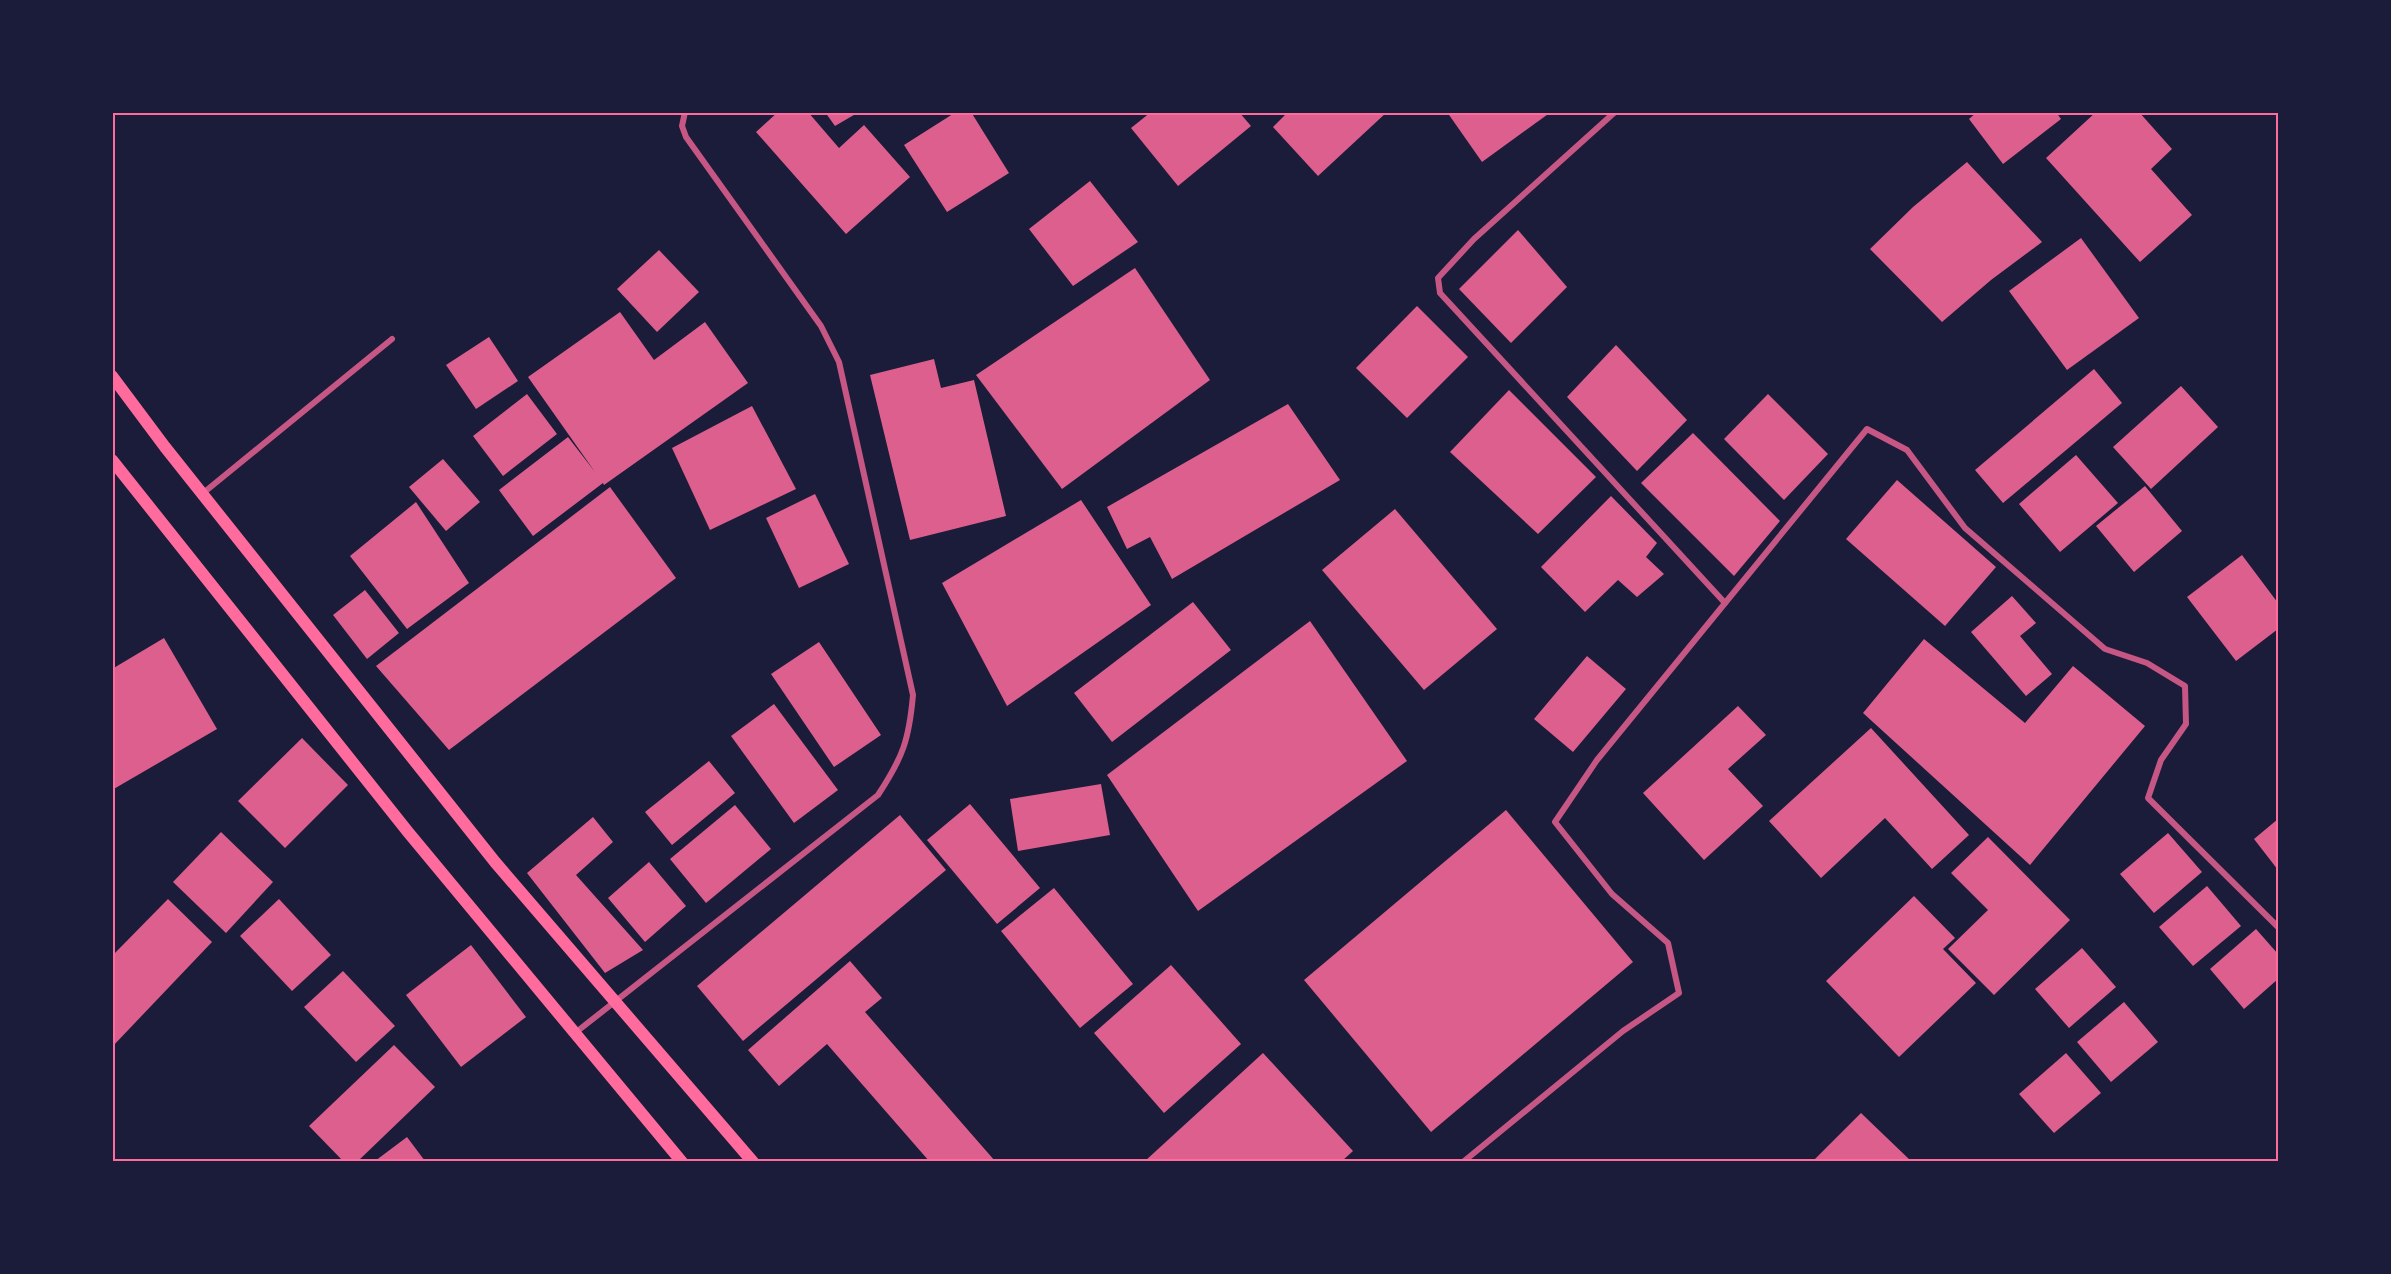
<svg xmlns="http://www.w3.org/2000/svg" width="2391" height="1274" font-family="'PT Sans Narrow',sans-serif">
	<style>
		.building { fill: #dd5f8e }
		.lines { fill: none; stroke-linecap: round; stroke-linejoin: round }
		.minor { stroke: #c65784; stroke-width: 6 }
		.secondary { stroke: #ff6b9d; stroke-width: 12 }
		.neatline { fill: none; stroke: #ff6b9d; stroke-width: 2 }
	</style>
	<rect width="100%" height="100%" fill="#1b1b3a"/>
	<g class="building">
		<path d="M778 112H808L839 148 864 125 910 177 846 234 756 132Z"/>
		<path d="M825 112H859L835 126Z"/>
		<path d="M956 112H971L1009 173 947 212 904 145Z"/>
		<path d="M1151 112H1239L1251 126 1178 186 1131 128Z"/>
		<path d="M1288 112H1387L1318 176 1273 127Z"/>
		<path d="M1447 112H1551L1482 162Z"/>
		<path d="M1977 112H2056L2061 119 2003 164 1969 119Z"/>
		<path d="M2096 112H2139L2172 149 2151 169 2192 215 2140 262 2046 158Z"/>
		<path d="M1967 162 2042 242 1991 280 1942 322 1870 249 1913 207Z"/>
		<path d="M1090 181 1138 242 1073 286 1029 229Z"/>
		<path d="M1518 230 1567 287 1511 343 1459 289Z"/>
		<path d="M2081 238 2139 318 2067 370 2009 291Z"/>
		<path d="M659 250 699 292 657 332 617 289Z"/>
		<path d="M1135 268 1210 380 1062 489 976 375Z"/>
		<path d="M1417 306 1468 357 1407 418 1356 368Z"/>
		<path d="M620 312 654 360 705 322 748 383 604 485 603 483 533 536 499 490 568 437 595 472 528 377Z"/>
		<path d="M489 337 518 381 476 409 446 365Z"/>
		<path d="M1616 345 1687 420 1637 471 1567 397Z"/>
		<path d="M934 359 941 388 974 380 1006 516 910 540 870 375Z"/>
		<path d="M2094 369 2122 403 2003 503 1975 470Z"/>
		<path d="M2181 386 2218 427 2151 489 2113 447Z"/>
		<path d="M1509 390 1596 477 1538 534 1450 452Z"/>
		<path d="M527 394 557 434 503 476 473 436Z"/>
		<path d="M1768 394 1828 454 1784 500 1724 439Z"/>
		<path d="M1288 404 1340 480 1172 579 1150 537 1127 549 1107 507Z"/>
		<path d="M752 406 796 489 710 530 672 448Z"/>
		<path d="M1693 433 1780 521 1734 576 1641 483Z"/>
		<path d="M2076 455 2118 503 2060 552 2019 504Z"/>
		<path d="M443 459 480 502 446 531 409 487Z"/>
		<path d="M1897 480 1996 567 1945 626 1846 539Z"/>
		<path d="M2145 486 2182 531 2134 572 2096 526Z"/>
		<path d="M610 487 676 578 449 750 376 666Z"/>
		<path d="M815 494 849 564 799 588 766 518Z"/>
		<path d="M1611 496 1657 543 1646 557 1664 574 1637 597 1618 580 1585 612 1541 567Z"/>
		<path d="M1081 500 1151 605 1007 706 942 583Z"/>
		<path d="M416 502 469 583 407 629 350 556Z"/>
		<path d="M1395 509 1497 629 1424 690 1322 570Z"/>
		<path d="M2242 555 2278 603V629L2236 661 2187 597Z"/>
		<path d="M365 590 399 633 367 659 333 615Z"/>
		<path d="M2012 596 2036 623 2020 636 2052 674 2026 696 1971 632Z"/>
		<path d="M1193 602 1231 650 1112 742 1074 693Z"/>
		<path d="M1310 621 1407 761 1198 911 1107 775Z"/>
		<path d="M164 638 217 729 112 790V669Z"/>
		<path d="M1924 639 2025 723 2073 666 2145 726 2030 865 1863 713Z"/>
		<path d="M819 642 881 735 834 767 771 674Z"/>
		<path d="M1587 656 1626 689 1573 752 1534 719Z"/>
		<path d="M774 704 838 790 794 823 731 736Z"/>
		<path d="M1738 706 1766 735 1728 769 1763 806 1704 860 1643 793Z"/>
		<path d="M1871 728 1969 835 1932 869 1885 818 1821 878 1769 821Z"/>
		<path d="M302 738 348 785 285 848 238 801Z"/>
		<path d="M709 761 735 793 672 845 645 812Z"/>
		<path d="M1101 784 1110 835 1018 851 1010 799Z"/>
		<path d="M970 804 1040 888 997 924 927 840Z"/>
		<path d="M735 805 771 849 706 903 670 859Z"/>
		<path d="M1506 810 1633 962 1431 1132 1304 980Z"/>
		<path d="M900 815 946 870 743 1041 697 986Z"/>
		<path d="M593 817 613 842 576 875 643 950 605 973 527 873Z"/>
		<path d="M2278 819V870L2254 839Z"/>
		<path d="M221 832 273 882 226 933 173 882Z"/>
		<path d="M2168 833 2202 872 2154 913 2120 874Z"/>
		<path d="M1988 837 2070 920 1994 995 1948 949 1988 910 1951 873Z"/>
		<path d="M649 862 686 906 645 942 608 898Z"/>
		<path d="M2207 886 2241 926 2193 966 2159 927Z"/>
		<path d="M1054 888 1133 984 1080 1028 1001 931Z"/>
		<path d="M1914 896 1955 938 1943 949 1976 983 1899 1057 1826 981Z"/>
		<path d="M168 899 212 942 112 1047V956Z"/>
		<path d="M279 899 331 955 292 991 240 936Z"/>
		<path d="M2256 929 2278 954V979L2244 1009 2210 969Z"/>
		<path d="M471 945 526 1017 461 1067 406 995Z"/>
		<path d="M2082 948 2116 987 2069 1028 2035 989Z"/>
		<path d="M850 961 882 998 865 1012 995 1161H929L827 1044 779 1086 748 1050Z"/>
		<path d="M1171 965 1241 1044 1164 1113 1094 1033Z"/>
		<path d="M343 971 395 1026 356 1062 304 1007Z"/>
		<path d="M2124 1002 2158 1042 2111 1082 2077 1042Z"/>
		<path d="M394 1045 435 1087 358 1161H343L309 1126Z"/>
		<path d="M1263 1053 1353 1151 1342 1161H1145Z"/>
		<path d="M2066 1053 2101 1093 2054 1133 2019 1094Z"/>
		<path d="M1861 1113 1911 1161H1813Z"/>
		<path d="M407 1137 425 1161H375Z"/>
	</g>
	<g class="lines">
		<g class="minor">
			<path d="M1615 112 1474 239 1438 278 1440 293 1725 603"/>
			<path d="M202 494 392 339"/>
			<path d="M575 1033 878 795C903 757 909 740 913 695L839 362 821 326 686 137 682 126 685 112"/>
			<path d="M1463 1162 1623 1031 1679 993 1668 943 1612 894 1555 822 1597 760 1867 429 1907 450 1965 528 2105 649 2147 663 2185 686 2186 724 2161 760 2148 798 2278 927"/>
		</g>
		<g class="secondary">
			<path d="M112 376 165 447 495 862 753 1162"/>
			<path d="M112 460 408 832 682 1162"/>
		</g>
	</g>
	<rect width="2391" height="1274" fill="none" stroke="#1b1b3a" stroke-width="228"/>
	<rect x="114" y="114" width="2163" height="1046" class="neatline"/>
</svg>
